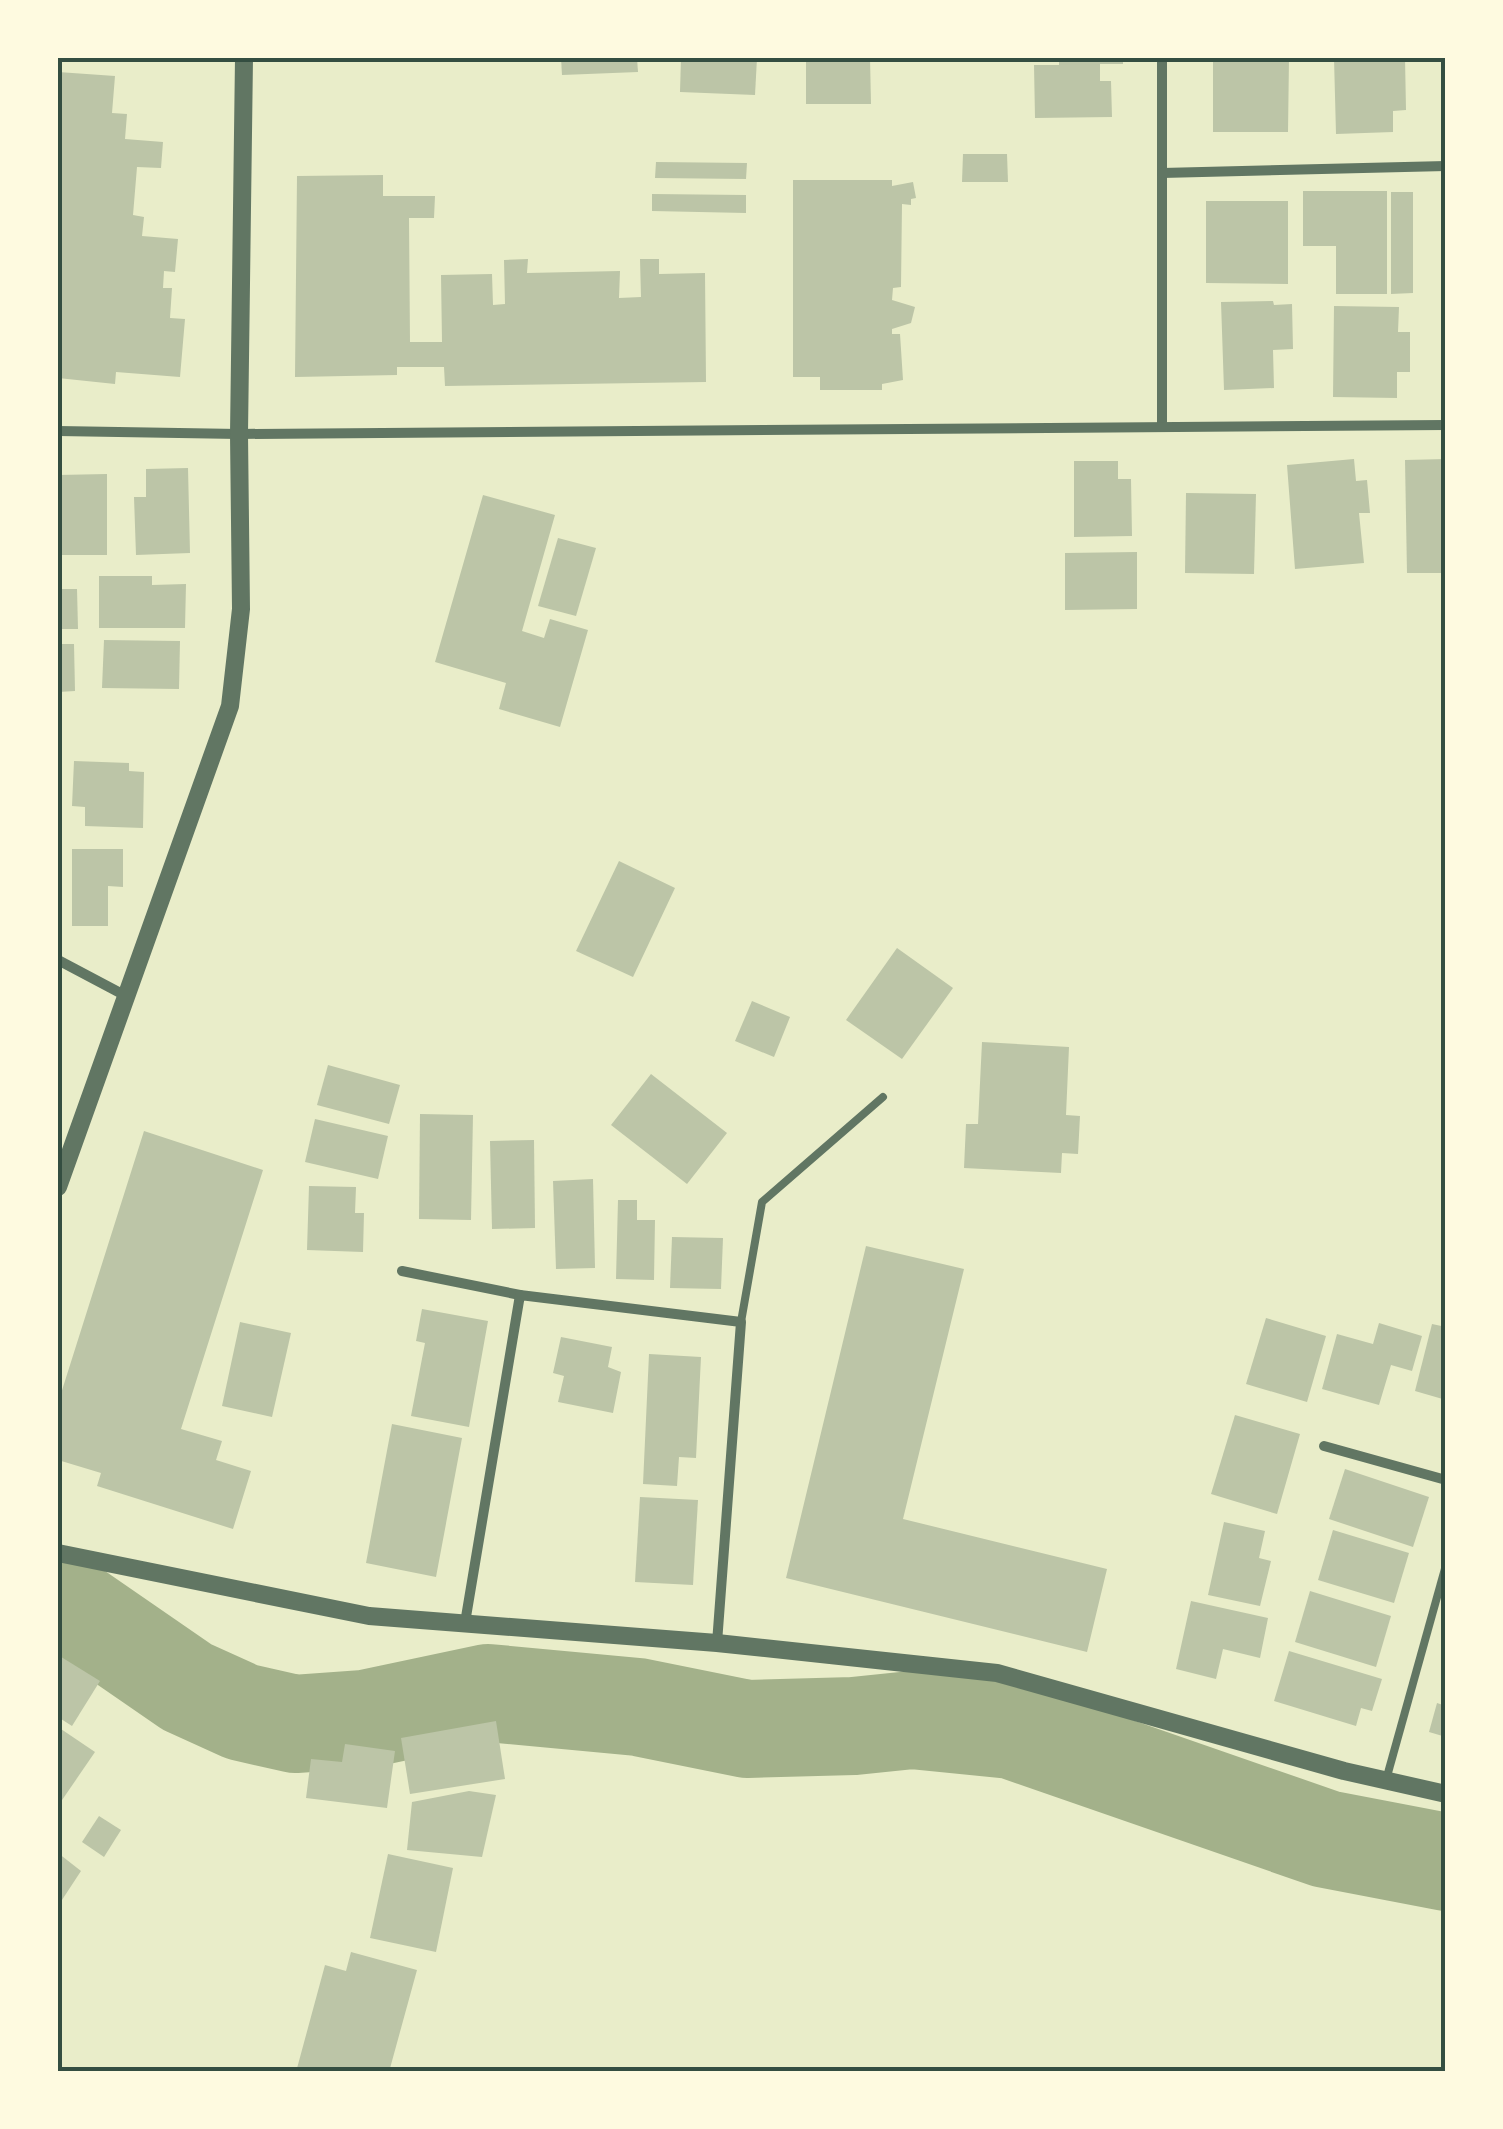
<svg xmlns="http://www.w3.org/2000/svg" width="1503" height="2129" font-family="'Golos Text',sans-serif">
	<style>
		.lines { fill: none; stroke-linecap: round; stroke-linejoin: round }
		.river { stroke: #a3b18a; stroke-width: 98 }
		.building { fill: #bcc5a7 }
		.service { stroke: #617663; stroke-width: 8 }
		.minor { stroke: #617663; stroke-width: 10 }
		.tertiary { stroke: #617663; stroke-width: 18 }
		.neatline { fill: none; stroke: #344e41; stroke-width: 4 }
	</style>
	<rect width="100%" height="100%" fill="#e9edc9"/>
	<g class="lines">
		<path class="river" d="M58 1598 187 1687 242 1712 295 1724 365 1719 488 1693 638 1707 747 1729 854 1726 912 1720 1012 1730 1326 1839 1446 1862"/>
	</g>
	<g class="building">
		<path d="M561 58H637L638 72 562 75Z"/>
		<path d="M681 58H757L755 95 680 92Z"/>
		<path d="M806 58H870L871 104H806Z"/>
		<path d="M1059 58H1123V64H1100V81H1111L1112 117 1035 118 1034 65H1059Z"/>
		<path d="M1232 58H1289L1288 132H1213V62H1232Z"/>
		<path d="M1334 58H1405L1406 110 1393 111V132L1336 134Z"/>
		<path d="M58 72 115 76 112 113 127 114 125 139 163 142 161 168 137 167 133 215 144 217 142 236 178 239 175 272 164 271 163 288H172L170 318 185 319 180 377 116 372 115 384 58 378Z"/>
		<path d="M963 154H1007L1008 182H962Z"/>
		<path d="M656 162 747 163 746 179 655 178Z"/>
		<path d="M383 175V196H435L434 218H409L410 342H442L441 275 492 274 493 305 505 304 504 260 528 259 527 273 620 271 619 298 641 297 640 259H659V274L705 273 706 382 445 386 444 367H397V375L295 377 297 176Z"/>
		<path d="M793 180H892V186L913 182 916 198 911 199V205L902 204 901 287 893 288 892 300 915 307 911 323 892 329V334H900L903 380 882 384V390H820V377H793Z"/>
		<path d="M1303 191H1387V294H1336V246H1303Z"/>
		<path d="M1391 192H1413V293L1391 294Z"/>
		<path d="M652 194 746 195V213L652 211Z"/>
		<path d="M1206 201H1288V284L1206 283Z"/>
		<path d="M1273 301 1274 305 1292 304 1293 349 1273 350 1274 388 1224 390 1221 302Z"/>
		<path d="M1334 306 1399 307 1398 332H1410V372H1397V398L1333 397Z"/>
		<path d="M1354 459 1356 481 1367 480 1370 513H1359L1364 563 1295 569 1287 465Z"/>
		<path d="M1446 459V573H1407L1405 460Z"/>
		<path d="M1074 461H1118V479H1131L1132 536 1074 537Z"/>
		<path d="M188 468 190 553 136 555 134 497H146V469Z"/>
		<path d="M107 474V555H58V475Z"/>
		<path d="M1186 493 1256 494 1254 574 1185 573Z"/>
		<path d="M483 495 555 515 522 631 544 638 550 619 588 630 560 727 499 709 506 683 435 662Z"/>
		<path d="M558 538 596 548 576 616 538 606Z"/>
		<path d="M1137 552V609L1065 610V553Z"/>
		<path d="M99 576H152V585L186 584 185 628H99Z"/>
		<path d="M58 589H77L78 629H58Z"/>
		<path d="M104 640 180 641 179 689 102 688Z"/>
		<path d="M58 644H74L75 691 58 692Z"/>
		<path d="M74 761 129 763V771L144 772 143 828 85 826V807L72 806Z"/>
		<path d="M72 849H123V887L108 886V926H72Z"/>
		<path d="M619 861 675 888 633 977 576 951Z"/>
		<path d="M897 948 953 988 902 1059 846 1020Z"/>
		<path d="M752 1001 790 1017 774 1057 735 1041Z"/>
		<path d="M982 1042 1069 1047 1066 1115 1080 1116 1078 1154 1062 1153 1061 1173 964 1168 966 1124H978Z"/>
		<path d="M328 1065 400 1085 389 1124 317 1105Z"/>
		<path d="M651 1074 727 1133 687 1184 611 1125Z"/>
		<path d="M420 1114 473 1115 471 1220 419 1219Z"/>
		<path d="M315 1119 388 1136 378 1179 305 1162Z"/>
		<path d="M144 1131 263 1170 181 1429 222 1441 216 1460 251 1471 233 1529 97 1486 101 1473 58 1460V1403Z"/>
		<path d="M534 1140 535 1228 492 1229 490 1141Z"/>
		<path d="M593 1179 595 1268 556 1269 553 1181Z"/>
		<path d="M309 1186 356 1187 355 1213H364L363 1252 307 1250Z"/>
		<path d="M618 1200H637V1220H655L654 1280 616 1279Z"/>
		<path d="M672 1237 723 1238 721 1289 670 1288Z"/>
		<path d="M866 1246 964 1269 903 1519 1107 1569 1087 1652 786 1578Z"/>
		<path d="M422 1309 488 1321 469 1427 411 1416 425 1343 416 1341Z"/>
		<path d="M1266 1318 1326 1336 1307 1402 1246 1384Z"/>
		<path d="M240 1322 291 1333 272 1417 222 1406Z"/>
		<path d="M1379 1323 1422 1336 1412 1371 1391 1365 1379 1405 1322 1389 1337 1334 1373 1344Z"/>
		<path d="M1432 1324 1446 1327V1400L1415 1391Z"/>
		<path d="M561 1337 612 1347 608 1367 621 1372 613 1413 558 1402 564 1376 553 1373Z"/>
		<path d="M649 1354 701 1357 696 1458 679 1457 677 1486 643 1484Z"/>
		<path d="M1235 1415 1300 1434 1277 1514 1211 1494Z"/>
		<path d="M392 1424 462 1438 436 1577 366 1563Z"/>
		<path d="M1345 1469 1429 1497 1413 1547 1329 1519Z"/>
		<path d="M640 1497 698 1500 693 1585 635 1582Z"/>
		<path d="M1224 1522 1265 1531 1259 1558 1271 1561 1260 1606 1208 1595Z"/>
		<path d="M1333 1530 1409 1553 1394 1603 1318 1580Z"/>
		<path d="M1310 1591 1391 1616 1376 1667 1295 1642Z"/>
		<path d="M1191 1601 1268 1618 1260 1658 1223 1649 1216 1679 1176 1669Z"/>
		<path d="M1289 1651 1382 1679 1372 1711 1361 1708 1356 1726 1274 1701Z"/>
		<path d="M58 1655 100 1681 72 1726 58 1717Z"/>
		<path d="M1437 1703 1446 1706V1737L1429 1732Z"/>
		<path d="M496 1721 505 1779 410 1794 401 1738Z"/>
		<path d="M58 1727 95 1752 60 1803 58 1802Z"/>
		<path d="M345 1744 395 1751 387 1808 306 1798 311 1759 342 1762Z"/>
		<path d="M469 1791 496 1795 482 1857 407 1850 412 1802Z"/>
		<path d="M99 1816 121 1830 104 1857 82 1842Z"/>
		<path d="M58 1853 81 1871 58 1906Z"/>
		<path d="M388 1854 453 1868 436 1952 370 1938Z"/>
		<path d="M351 1952 417 1970 389 2072H296L325 1965 346 1971Z"/>
	</g>
	<g class="lines">
		<g class="service">
			<path d="M741 1322 762 1202 883 1097"/>
			<path d="M1386 1780 1446 1565"/>
		</g>
		<g class="minor">
			<path d="M1162 58V426"/>
			<path d="M1162 173 1446 166"/>
			<path d="M58 431 239 434 1446 425"/>
			<path d="M58 960 126 996"/>
			<path d="M402 1271 520 1295"/>
			<path d="M1324 1446 1446 1480"/>
			<path d="M465 1623 520 1295 741 1322 717 1643"/>
		</g>
		<g class="tertiary">
			<path d="M58 1187 230 706 241 609 239 434 244 58"/>
			<path d="M58 1553 369 1616 717 1643 997 1673 1344 1771 1446 1794"/>
		</g>
	</g>
	<rect width="1503" height="2129" fill="none" stroke="#fefae0" stroke-width="120"/>
	<rect x="60" y="60" width="1383" height="2009" class="neatline"/>
</svg>
